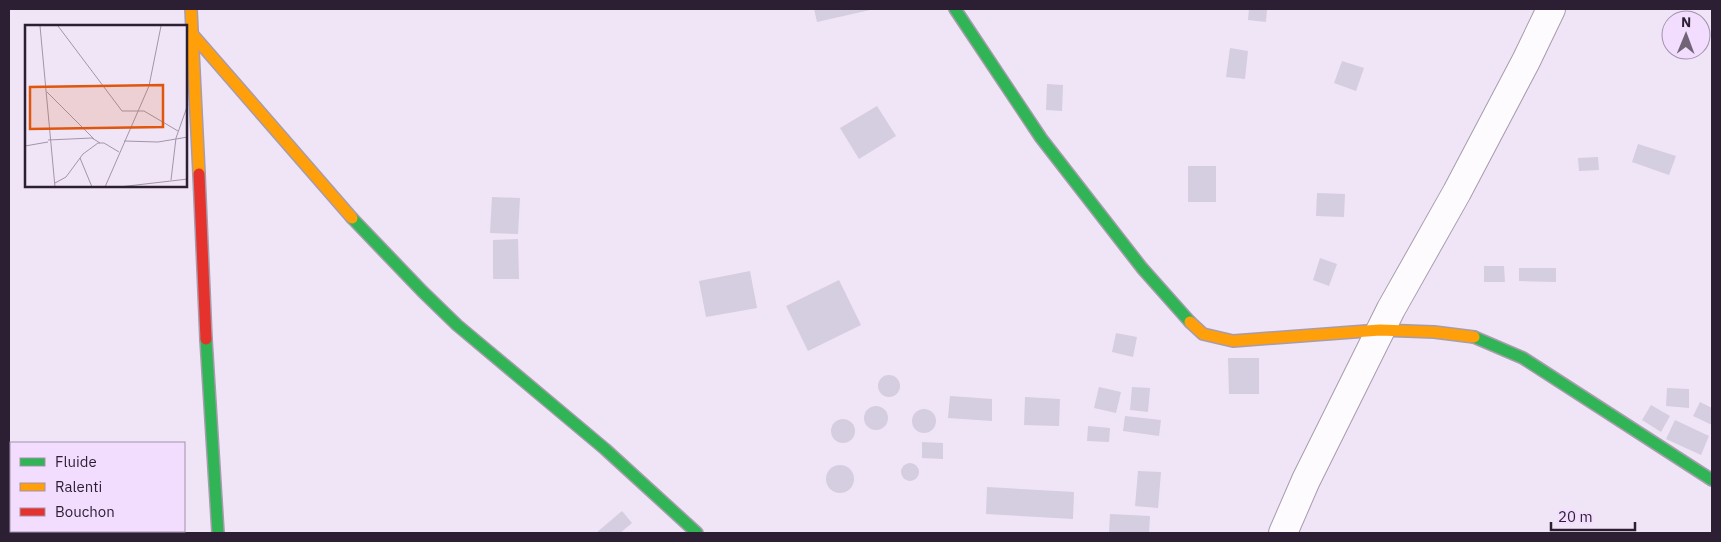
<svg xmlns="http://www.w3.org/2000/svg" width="1721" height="542" font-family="'IBM Plex Sans',sans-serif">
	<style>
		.building { fill: #d5cde0 }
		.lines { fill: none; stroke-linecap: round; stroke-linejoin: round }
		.street-casing { stroke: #a79cad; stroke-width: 30 }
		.fast-casing { stroke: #a79cad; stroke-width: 14 }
		.slow-casing { stroke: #a79cad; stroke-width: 14 }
		.jam-casing { stroke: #a79cad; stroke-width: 14 }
		.street { stroke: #fdfbfe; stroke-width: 28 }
		.fast { stroke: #30b455; stroke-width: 11 }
		.slow { stroke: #ff9f0a; stroke-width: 11 }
		.jam { stroke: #e5322d; stroke-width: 11 }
		.inset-road { fill: none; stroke: #a295a8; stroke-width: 1 }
		.view { fill: #df560e; fill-opacity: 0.15; stroke: #df560e; stroke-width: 2.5 }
		.inset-edge { fill: none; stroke: #2c1e33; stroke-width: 2.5 }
	</style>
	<rect width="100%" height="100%" fill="#f0e5f6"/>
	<g class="building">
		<path d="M814 9H870V10L817 22Z"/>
		<path d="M1249 9H1267L1266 22 1248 20Z"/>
		<path d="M1230 48 1248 51 1245 79 1226 77Z"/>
		<path d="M1342 61 1364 68 1356 91 1334 83Z"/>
		<path d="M1047 84 1063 85 1062 111 1046 110Z"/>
		<path d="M877 106 896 136 859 159 840 128Z"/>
		<path d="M1638 144 1676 156 1669 175 1632 162Z"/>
		<path d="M1598 157 1599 170 1579 171 1578 158Z"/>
		<rect x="1188" y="166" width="28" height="36"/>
		<path d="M1317 193 1345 194 1344 217 1316 216Z"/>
		<path d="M492 197 520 198 518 234 490 233Z"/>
		<path d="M518 239 519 279H493V240Z"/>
		<path d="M1320 258 1337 264 1329 286 1313 280Z"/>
		<path d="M1484 266H1504L1505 282H1484Z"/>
		<path d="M1519 268H1556V282L1519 281Z"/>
		<path d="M750 271 757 308 706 317 699 281Z"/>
		<path d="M839 280 861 325 808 351 786 306Z"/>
		<path d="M1116 333 1137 337 1133 357 1112 352Z"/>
		<path d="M1228 358H1259V394H1229Z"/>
		<circle cx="889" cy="386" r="11"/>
		<path d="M1099 387 1121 392 1116 413 1094 408Z"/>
		<path d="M1132 387 1150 388 1148 412 1130 410Z"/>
		<path d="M1667 388 1689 389V408L1666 406Z"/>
		<path d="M950 396 992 399V421L948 418Z"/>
		<path d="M1025 397 1060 399 1059 426 1024 425Z"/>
		<path d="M1700 402 1712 408V425L1693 416Z"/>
		<path d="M1651 405 1670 416 1661 432 1642 420Z"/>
		<circle cx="876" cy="418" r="12"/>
		<circle cx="924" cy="421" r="12"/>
		<path d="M1125 416 1161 420 1159 436 1123 431Z"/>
		<circle cx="843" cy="431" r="12"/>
		<path d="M1675 420 1709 436 1701 455 1666 439Z"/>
		<path d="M1088 426 1110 428 1109 442 1087 441Z"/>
		<path d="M922 442 943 443V459L922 458Z"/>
		<circle cx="910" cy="472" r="9"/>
		<circle cx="840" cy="479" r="14"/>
		<path d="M1138 471 1161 472 1158 508 1135 506Z"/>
		<path d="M987 487 1074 492 1073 519 986 514Z"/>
		<path d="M622 511 632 523 620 533H596Z"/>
		<path d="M1110 514 1150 516 1149 533H1109Z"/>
	</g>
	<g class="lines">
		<g class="street-casing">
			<path id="street" d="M1283 533 1306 480 1391 309 1457 192 1526 61 1551 9"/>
		</g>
		<g class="fast-casing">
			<g id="fast">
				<path d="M955 9 1041 138 1142 268 1190 322"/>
				<path d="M352 218 422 291 457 325 605 449 697 533"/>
				<path d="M1474 337 1523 358 1712 480"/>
				<path d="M206 339 218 533"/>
			</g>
		</g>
		<g class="slow-casing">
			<g id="slow">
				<path d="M191 9 199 174"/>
				<path d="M193 35 352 218"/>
				<path d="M1190 322 1203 334 1233 341 1380 330 1434 332 1474 337"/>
			</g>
		</g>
		<g class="jam-casing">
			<path id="jam" d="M199 174 206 339"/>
		</g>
		<use href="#street" class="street"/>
		<use href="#fast" class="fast"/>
		<use href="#slow" class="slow"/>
		<use href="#jam" class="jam"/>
	</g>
	<g transform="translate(25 25)">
		<rect width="162" height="162" fill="#f0e5f6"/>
		<path class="inset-road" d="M15 1 30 162M33 1 97 86H119L153 106M22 67 69 114M23 115 67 113 75 118M99 116 133 117 163 112M0 121 23 117M55 133 67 162M146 155 151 113 163 79M30 158 41 152 58 129 73 118H79L94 127M80 162 124 61 136 1M94 162 163 154"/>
		<path class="view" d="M138 60V102L5 104V62Z"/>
		<rect width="162" height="162" class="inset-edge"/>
	</g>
	<rect width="1721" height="542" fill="none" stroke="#2c1e33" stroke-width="20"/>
	<rect x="10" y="442" width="175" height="90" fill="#f2ddfe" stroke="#a391ad"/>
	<rect x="20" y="458" width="25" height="8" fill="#30b455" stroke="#a391ad"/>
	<text x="55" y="467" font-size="15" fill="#2c1e33">Fluide</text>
	<rect x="20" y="483" width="25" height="8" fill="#ff9f0a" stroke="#a391ad"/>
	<text x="55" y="492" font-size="15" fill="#2c1e33">Ralenti</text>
	<rect x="20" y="508" width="25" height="8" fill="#e5322d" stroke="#a391ad"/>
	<text x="55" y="517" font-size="15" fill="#2c1e33">Bouchon</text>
	<g transform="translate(1686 35) rotate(1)"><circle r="24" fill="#f2ddfe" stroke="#a391ad"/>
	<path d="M0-4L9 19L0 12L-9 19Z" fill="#716477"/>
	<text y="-8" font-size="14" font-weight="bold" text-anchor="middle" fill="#2c1e33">N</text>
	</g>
	<path d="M1551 522v8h84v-8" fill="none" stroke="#2c1e33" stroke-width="2.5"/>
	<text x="1558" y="522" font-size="15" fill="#2c1e33" stroke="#f2ddfe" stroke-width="4" paint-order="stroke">20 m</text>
</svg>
